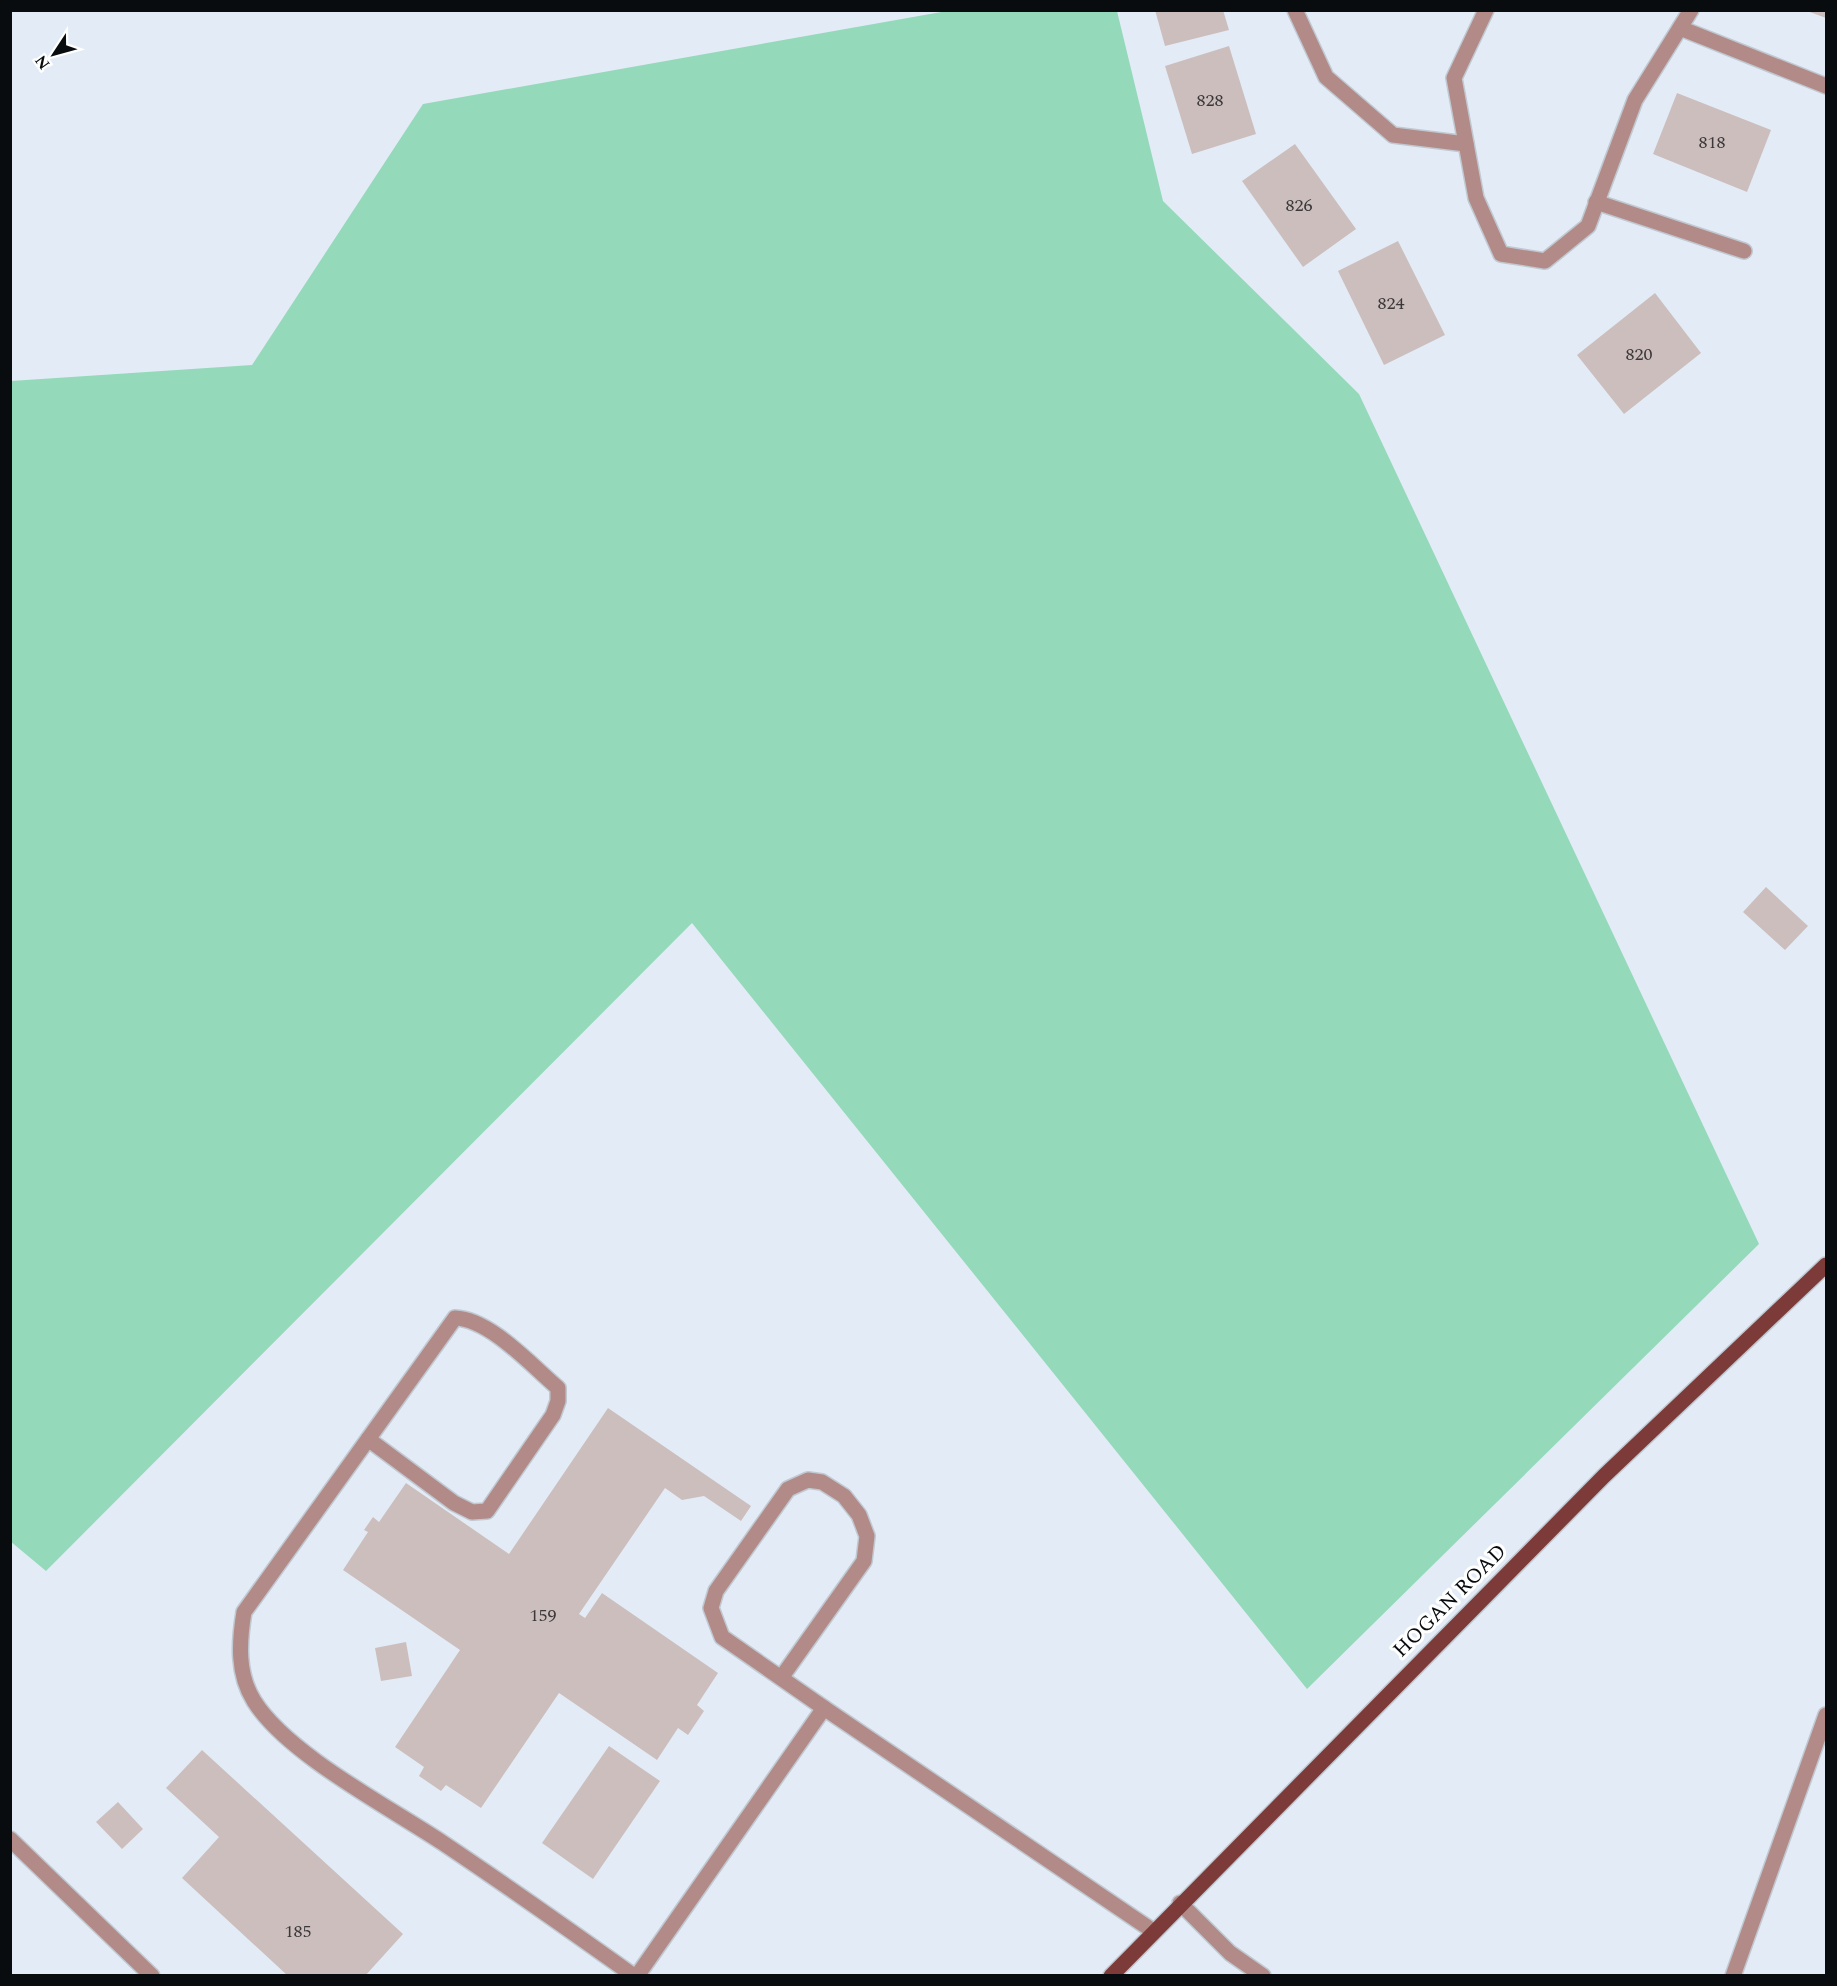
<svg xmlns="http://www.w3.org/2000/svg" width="1837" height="1986" font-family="Spectral,serif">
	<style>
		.green { fill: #95d9bb }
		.building { fill: #ccbebd }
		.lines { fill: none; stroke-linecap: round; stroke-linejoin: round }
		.minor-casing { stroke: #c0c8d1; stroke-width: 18 }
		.major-casing { stroke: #c0c8d1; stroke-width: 18 }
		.minor { stroke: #b28b88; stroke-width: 15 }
		.major { stroke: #7c3b38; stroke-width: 15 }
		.labels { text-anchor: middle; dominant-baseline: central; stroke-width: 6; stroke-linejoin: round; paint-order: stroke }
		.number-label { font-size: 18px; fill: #3a383a }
		.street-label { font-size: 21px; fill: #090c0f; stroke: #fff }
	</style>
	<rect width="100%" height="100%" fill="#e3ecf6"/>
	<path class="green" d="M947 11H1117L1163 201 1359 394 1759 1244 1307 1689 692 923 46 1571 10 1541 11 381 252 365 423 104Z"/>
	<g class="building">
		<path d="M1155 10H1223L1229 30 1165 46Z"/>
		<path d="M1826 10V18L1807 11V10Z"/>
		<path d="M1229 46 1256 134 1192 154 1165 66Z"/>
		<path d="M1677 93 1771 130 1747 192 1653 154Z"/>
		<path d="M1295 144 1356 229 1303 267 1242 181Z"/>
		<path d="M1398 241 1445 335 1384 365 1338 271Z"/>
		<path d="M1655 293 1701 353 1624 414 1577 355Z"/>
		<path d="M1766 887 1808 926 1785 950 1743 912Z"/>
		<path d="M608 1408 751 1506 741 1521 704 1496 682 1500 665 1488 579 1614 585 1618 602 1593 718 1673 697 1705 704 1711 688 1735 678 1728 657 1760 559 1693 481 1808 446 1785 441 1791 419 1776 424 1767 395 1747 460 1650 343 1570 368 1532 364 1530 373 1517 379 1522 406 1483 509 1554Z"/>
		<path d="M406 1642 412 1676 381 1681 375 1648Z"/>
		<path d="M609 1746 660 1781 593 1879 542 1843Z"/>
		<path d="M202 1750 403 1934 365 1976H288L182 1878 219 1837 166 1788Z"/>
		<path d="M118 1802 143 1829 122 1849 96 1822Z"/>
	</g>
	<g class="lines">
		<g class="minor-casing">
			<g id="minor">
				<path d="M1295 10 1326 77 1393 135 1466 144"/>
				<path d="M1486 10 1454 78 1476 198 1501 254 1545 261 1588 226 1635 100 1691 10"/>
				<path d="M1680 28 1826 86"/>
				<path d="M1596 202 1744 251"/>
				<path d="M368 1439 454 1503 472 1512 487 1511 553 1415 558 1401V1388C531 1365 490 1319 455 1318L244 1612C239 1642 237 1674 254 1701 287 1754 389 1807 443 1843 507 1886 571 1931 634 1976"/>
				<path d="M781 1678 864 1561 867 1536 859 1515 844 1496 822 1482 808 1480 788 1489 716 1591 711 1608 722 1637 824 1708"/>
				<path d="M10 1839 152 1976"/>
				<path d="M1180 1903 1230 1953 1263 1976"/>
				<path d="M637 1976 824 1708 1153 1931"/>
				<path d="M1733 1976 1826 1715"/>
			</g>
		</g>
		<g class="major-casing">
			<path id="major" d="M1111 1976 1604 1476 1826 1265"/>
		</g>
		<use href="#minor" class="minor"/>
		<use href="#major" class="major"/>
	</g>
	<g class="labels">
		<g class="number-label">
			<text x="1210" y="100">828</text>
			<text x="1712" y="142">818</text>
			<text x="1299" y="205">826</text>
			<text x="1391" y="303">824</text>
			<text x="1639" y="354">820</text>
			<text x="543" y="1615">159</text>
			<text x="298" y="1931">185</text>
		</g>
		<g class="street-label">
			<text transform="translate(1450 1601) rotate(-45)">HOGAN ROAD</text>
		</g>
	</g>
	<rect width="1837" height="1986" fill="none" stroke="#090c0f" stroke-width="24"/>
	<g transform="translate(54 54) rotate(234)" stroke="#ffffff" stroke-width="4.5" paint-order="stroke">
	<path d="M0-4.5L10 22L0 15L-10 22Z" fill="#090c0f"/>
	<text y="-9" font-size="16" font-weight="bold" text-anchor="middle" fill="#090c0f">N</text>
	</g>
</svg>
